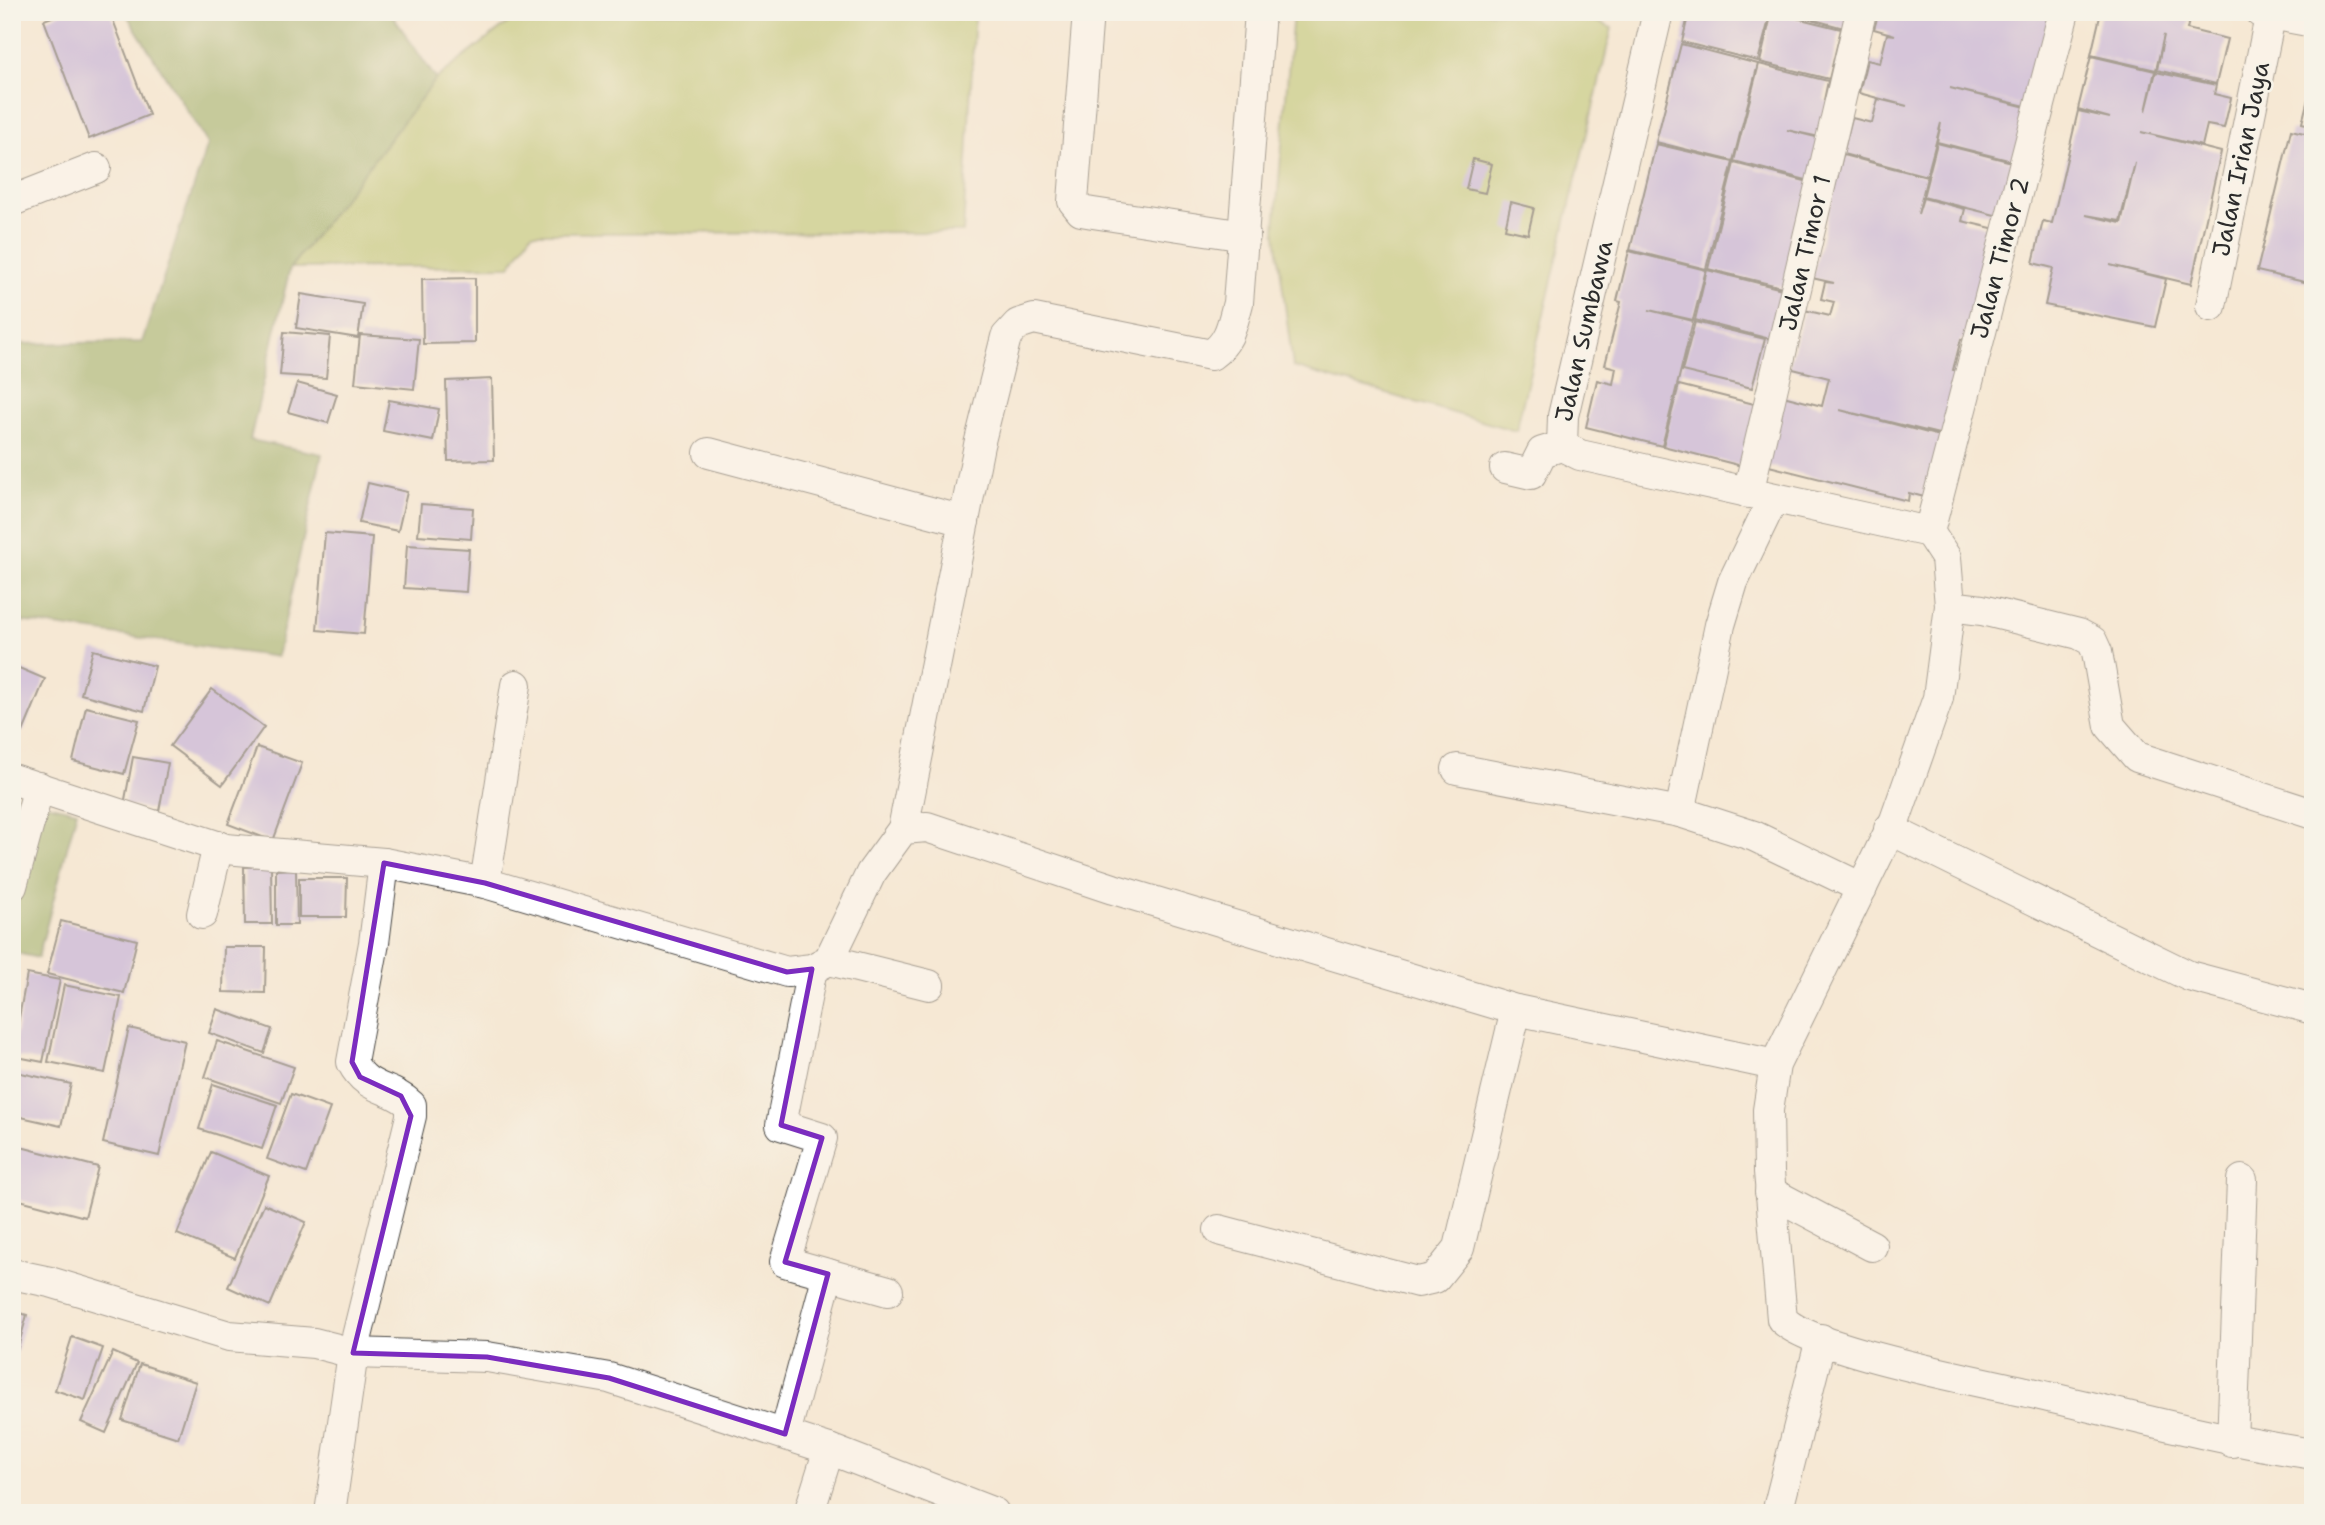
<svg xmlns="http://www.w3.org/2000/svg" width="2325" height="1525" font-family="'Shantell Sans',sans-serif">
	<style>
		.green { fill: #b0c063; stroke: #6e7647; stroke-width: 2 }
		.forest { fill: #8ca659; stroke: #5c6842; stroke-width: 2 }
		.building { fill: #af9cdf; fill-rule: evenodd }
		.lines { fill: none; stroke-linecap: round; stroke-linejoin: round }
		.minor-casing { stroke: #494744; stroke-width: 32 }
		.minor { stroke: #fff; stroke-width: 30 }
		.marked { fill: none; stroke: #7b2cbf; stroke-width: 5; stroke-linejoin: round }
		.labels { text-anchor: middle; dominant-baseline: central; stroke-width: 5; stroke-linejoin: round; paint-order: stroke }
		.street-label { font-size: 24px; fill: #2b2b2b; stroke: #f7f3e8 }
	</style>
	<rect width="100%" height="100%" fill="#f7f3e8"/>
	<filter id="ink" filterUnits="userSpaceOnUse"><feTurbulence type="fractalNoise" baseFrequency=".0143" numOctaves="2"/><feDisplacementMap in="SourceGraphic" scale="14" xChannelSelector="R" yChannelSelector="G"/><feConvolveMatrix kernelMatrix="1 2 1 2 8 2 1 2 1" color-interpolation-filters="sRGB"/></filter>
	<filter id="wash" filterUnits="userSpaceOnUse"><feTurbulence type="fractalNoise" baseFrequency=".00686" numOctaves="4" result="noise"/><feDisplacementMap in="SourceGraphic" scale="28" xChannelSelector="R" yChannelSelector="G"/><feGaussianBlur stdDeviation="1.57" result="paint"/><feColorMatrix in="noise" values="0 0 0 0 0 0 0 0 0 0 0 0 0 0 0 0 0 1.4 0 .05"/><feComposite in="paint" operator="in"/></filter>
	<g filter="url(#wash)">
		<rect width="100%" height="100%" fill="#f5e8d4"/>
		<g class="green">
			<path d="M522 12H975L963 232 532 233 510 266 290 268 436 79Z"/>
			<path d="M1293 12H1574L1612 28 1516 431 1293 367 1275 228Z"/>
		</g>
		<g class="forest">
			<path d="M125 12H390L436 79 290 268 250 440 322 454 277 657 12 620V344L142 342 208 144Z"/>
			<path d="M12 796 77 811 38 958 12 952Z"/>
		</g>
		<g id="blocks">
			<g class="building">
				<path d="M65 12H110L149 115 89 139 44 20Z"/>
				<path d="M1689 12H1771L1758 61 1682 42Z"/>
				<path d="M1772 12 1841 29 1829 79 1760 62Z"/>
				<path d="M1785 12H1856L1851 30Z"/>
				<path d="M1879 12H2051L2030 107 1950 88 2030 108 2016 162 1937 142 1941 123 1927 176 1843 154 1852 118 1872 123 1878 99 1907 106 1859 93 1867 60 1880 63 1887 34 1895 35 1874 29Z"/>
				<path d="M2101 12H2139L2168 19 2170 12H2191L2187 29 2227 39 2216 84 2157 70 2164 35 2156 70 2091 55Z"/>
				<path d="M1681 44 1758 64 1733 161 1656 142Z"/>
				<path d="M2091 56 2155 71 2146 111 2156 72 2216 85 2214 94 2231 98 2224 128 2207 125 2202 146 2141 132 2221 152 2191 284 2110 265 2166 279 2155 327 2045 305 2053 268 2033 263 2043 221 2052 223 2078 111 2110 118 2078 109ZM2135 163 2121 223 2086 215 2120 221Z"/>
				<path d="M1759 64 1828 81 1824 100 1833 103 1824 138 1787 130 1824 139 1814 182 1734 161Z"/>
				<path d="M2312 83H2313V126L2302 123Z"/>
				<path d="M2291 130 2313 135V284L2257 271Z"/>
				<path d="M1937 143 2016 163 2003 217 1923 197Z"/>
				<path d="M1656 144 1733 162 1706 269 1630 250Z"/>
				<path d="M1843 155 1927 177 1918 214 1923 198 1965 209 1962 221 2000 230 1972 342 1961 339 1953 370 1960 371 1943 435 1840 410 1943 437 1928 498 1909 493 1908 501 1765 465 1783 396 1822 406 1829 378 1789 368 1804 310 1830 316 1834 302 1821 299 1825 282 1834 283 1812 278Z"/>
				<path d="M1473 159 1492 164 1485 193 1466 189Z"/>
				<path d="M1734 163 1813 183 1786 288 1708 269Z"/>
				<path d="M1511 202 1534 208 1528 234 1505 229Z"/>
				<path d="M1629 251 1706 270 1693 320 1649 310 1693 321 1662 446 1586 427 1597 380 1613 384 1616 368 1605 365 1621 302 1617 301Z"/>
				<path d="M1707 270 1786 290 1774 340 1695 320Z"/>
				<path d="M475 278V343L423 344 422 279Z"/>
				<path d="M301 294 363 304 358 338 296 328Z"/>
				<path d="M1695 322 1765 339 1752 388 1682 371Z"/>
				<path d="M284 332 330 336 326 378 280 375Z"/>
				<path d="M360 335 419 339 414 389 355 383Z"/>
				<path d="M492 379 494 460 448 461 446 381Z"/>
				<path d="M297 383 337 394 328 423 288 412Z"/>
				<path d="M1679 385 1758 405 1742 466 1663 446Z"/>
				<path d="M389 400 439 409 433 441 383 431Z"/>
				<path d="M368 483 407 492 398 531 359 523Z"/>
				<path d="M421 504 473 508 471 539 418 535Z"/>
				<path d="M325 533 372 537 364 634 317 630Z"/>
				<path d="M407 545 469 549 466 592 404 588Z"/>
				<path d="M93 650 155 666 144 711 81 694Z"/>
				<path d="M12 665 45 679 23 732 12 728Z"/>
				<path d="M212 689 264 727 222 785 170 746Z"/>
				<path d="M86 707 139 720 124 774 73 761Z"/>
				<path d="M257 747 302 763 273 841 228 824Z"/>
				<path d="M133 757 168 763 159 811 124 805Z"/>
				<path d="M271 866 272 924H245L244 867Z"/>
				<path d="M296 869 297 925H276V870Z"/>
				<path d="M299 878H347L346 917H299Z"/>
				<path d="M61 921 137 940 124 993 47 974Z"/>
				<path d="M224 947H266L265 993 223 992Z"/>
				<path d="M27 974 60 980 43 1062 12 1056Z"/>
				<path d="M64 985 121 997 105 1073 48 1062Z"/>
				<path d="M217 1009 272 1029 264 1053 209 1033Z"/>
				<path d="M129 1028 185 1041 159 1156 103 1143Z"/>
				<path d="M217 1041 294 1067 281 1103 205 1077Z"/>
				<path d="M12 1071 71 1084 61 1126 12 1115Z"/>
				<path d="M213 1084 277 1105 262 1149 199 1129Z"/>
				<path d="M291 1094 330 1108 306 1173 267 1159Z"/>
				<path d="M17 1146 98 1167 85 1217 12 1198V1162Z"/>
				<path d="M211 1152 269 1176 235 1258 177 1234Z"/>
				<path d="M264 1204 306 1222 270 1306 228 1287Z"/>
				<path d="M12 1311 27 1315 13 1365 12 1364Z"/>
				<path d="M72 1337 103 1348 85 1400 55 1390Z"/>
				<path d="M113 1352 137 1363 106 1433 81 1422Z"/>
				<path d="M140 1364 196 1382 178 1438 122 1420Z"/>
			</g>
		</g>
	</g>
	<g filter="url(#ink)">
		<use href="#blocks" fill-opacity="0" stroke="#494744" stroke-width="2"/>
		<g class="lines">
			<g class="minor-casing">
				<g id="minor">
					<path d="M1088 12 1073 201 1081 211 1093 213 1245 236"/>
					<path d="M1658 12 1563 416 1562 446 1580 455 1929 532"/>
					<path d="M2260 12 2313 22"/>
					<path d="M12 201 96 168"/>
					<path d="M2211 306 2271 12"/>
					<path d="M709 453 964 521"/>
					<path d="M1505 468 1531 474 1542 452 1562 446"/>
					<path d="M1748 493 1861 12"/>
					<path d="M1929 532 1946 558 1950 606 1938 698 1895 820 1775 1065 1768 1110 1769 1172 1782 1319C1810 1350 1988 1383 2036 1394 2129 1416 2219 1440 2313 1454"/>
					<path d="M1929 532 2064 12"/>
					<path d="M1950 606 1982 610 2079 634 2092 641 2097 652 2110 726 2137 757 2313 814"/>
					<path d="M1457 769 1680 812 1754 836 1862 888"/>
					<path d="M12 779 226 849 384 863 485 883 787 972 812 969 829 960 871 873 903 829 927 827 1113 889 1516 1010 1775 1065"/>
					<path d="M1680 812 1720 625 1733 582 1773 499"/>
					<path d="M903 829 979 445 1006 337 1018 324 1034 319 1211 355C1230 342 1232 325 1238 303L1260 12"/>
					<path d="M1889 829 2189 976 2313 1009"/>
					<path d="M485 883 516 685"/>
					<path d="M12 886 39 787"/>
					<path d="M202 914 218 846"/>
					<path d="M829 960 929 985"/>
					<path d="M812 969 781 1125 822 1138 785 1262 888 1291"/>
					<path d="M1770 1192 1872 1246"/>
					<path d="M1219 1230 1418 1282 1435 1278 1459 1248 1516 1010"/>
					<path d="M12 1274 50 1282 229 1336 314 1343 353 1353 487 1357 609 1378 829 1449 994 1513"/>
					<path d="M785 1434 828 1274"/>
					<path d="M2232 1442 2242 1180"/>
					<path d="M330 1513 353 1353 411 1116V1105C390 1085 367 1092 352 1062L374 943 384 863"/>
					<path d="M809 1513 829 1449"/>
					<path d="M1777 1513 1821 1339"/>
				</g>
			</g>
			<use href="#minor" class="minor"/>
		</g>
	</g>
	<path d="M0 0H2325V1525H0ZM384 863 485 883 787 972 812 969 781 1125 822 1138 785 1262 828 1274 785 1434 609 1378 487 1357 353 1353 411 1116 401 1096 360 1077 352 1062Z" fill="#f5e8d4" fill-opacity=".55" fill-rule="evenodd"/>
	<path class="marked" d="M384 863 485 883 787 972 812 969 781 1125 822 1138 785 1262 828 1274 785 1434 609 1378 487 1357 353 1353 411 1116 401 1096 360 1077 352 1062Z"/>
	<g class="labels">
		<g class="street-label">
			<text transform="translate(2241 159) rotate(-78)">Jalan Irian Jaya</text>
			<text transform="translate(1805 253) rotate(-77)">Jalan Timor 1</text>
			<text transform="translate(2000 258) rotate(-75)">Jalan Timor 2</text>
			<text transform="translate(1584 331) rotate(-77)">Jalan Sumbawa</text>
		</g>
	</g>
	<rect width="2325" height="1525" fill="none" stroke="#f7f3e8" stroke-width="42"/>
</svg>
